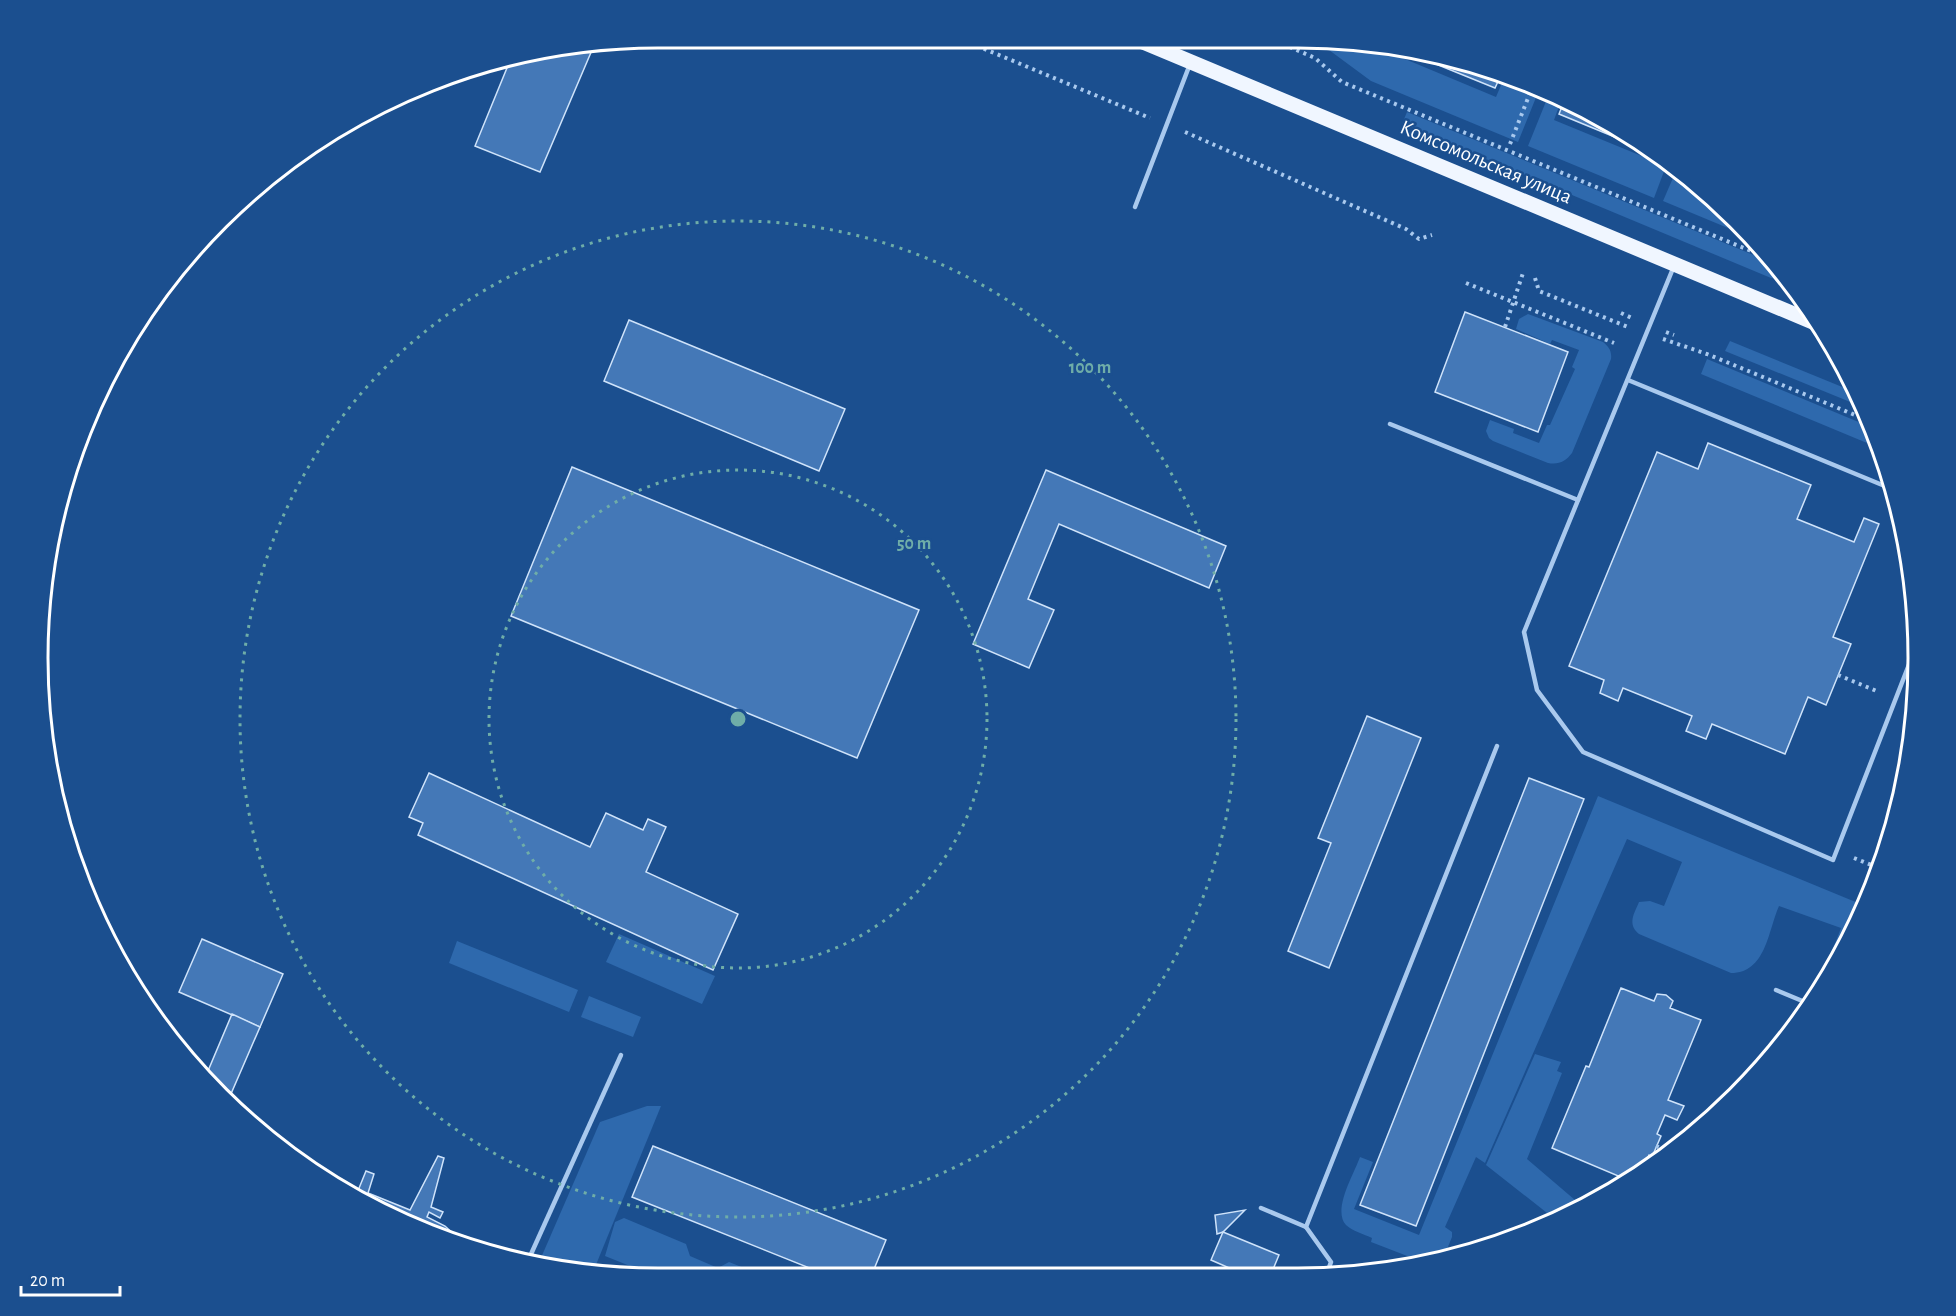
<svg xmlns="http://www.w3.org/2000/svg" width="1956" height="1316" font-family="'Alegreya Sans',sans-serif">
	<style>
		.green { fill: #2e69ad }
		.building { fill: #4478b7; stroke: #cfe3fa; stroke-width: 1.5 }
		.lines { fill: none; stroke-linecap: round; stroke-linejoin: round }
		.path { stroke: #a9c9ee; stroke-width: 4; stroke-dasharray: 3 4.5; stroke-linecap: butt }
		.lane { stroke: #a9c9ee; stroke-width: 4.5 }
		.primary { stroke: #f0f6ff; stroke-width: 15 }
		.ring { fill: none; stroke: #6fada8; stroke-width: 3; stroke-dasharray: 3 6 }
		.labels { text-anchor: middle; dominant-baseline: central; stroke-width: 5; stroke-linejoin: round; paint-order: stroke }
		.street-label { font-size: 21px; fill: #fff; stroke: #1b4f8f }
		.rim { fill: none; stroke: #fff; stroke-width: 3 }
		.centre { fill: #6fada8; stroke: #1b4f8f; stroke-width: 3 }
		.ring-label { font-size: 18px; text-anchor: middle; font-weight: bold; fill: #6fada8; stroke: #1b4f8f; stroke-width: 5; stroke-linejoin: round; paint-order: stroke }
	</style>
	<rect width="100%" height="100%" fill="#1b4f8f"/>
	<g class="green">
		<path d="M1298 38 1369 44 1496 97 1504 78 1539 90 1518 142 1371 81 1329 50Z"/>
		<path d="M1549 94 1562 98 1554 120 1666 166 1654 198 1528 146Z"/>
		<path d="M1407 112 1773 263 1786 280 1771 278 1402 124Z"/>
		<path d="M1676 171 1686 175 1737 219 1752 238 1663 201Z"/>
		<path d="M1528 314 1603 342C1609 347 1612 351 1611 359L1572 453C1566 461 1559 465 1548 463L1493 441 1489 438 1486 431 1490 420 1514 429 1513 433 1539 443 1547 425H1550L1575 369 1572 367 1579 350 1552 340 1550 344 1516 329 1519 319Z"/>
		<path d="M1730 341 1857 393 1865 408 1725 351Z"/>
		<path d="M1707 359 1873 428 1879 448 1701 374Z"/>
		<path d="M1902 795 1884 855 1879 853Z"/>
		<path d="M1598 796 1858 903 1870 872 1877 875 1870 898 1826 981 1824 980 1825 970 1841 928 1779 906C1768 931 1766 973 1731 973L1639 934C1627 924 1634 914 1639 902L1650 901 1664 906 1682 862 1627 839 1485 1163 1476 1157 1445 1227 1452 1232V1237L1443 1259 1428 1264 1371 1242 1372 1238C1364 1234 1352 1231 1346 1225 1332 1210 1354 1174 1360 1157L1373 1162 1354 1209 1419 1235Z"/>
		<path d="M619 934 715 976 702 1004 606 962Z"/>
		<path d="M457 941 578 990 569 1012 449 963Z"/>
		<path d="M589 996 641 1017 633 1037 581 1017Z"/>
		<path d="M1535 1054 1561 1062 1557 1071 1562 1073 1527 1159 1582 1206 1556 1220 1486 1165Z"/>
		<path d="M647 1106H661L593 1272 537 1267 600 1122Z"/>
		<path d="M624 1218 686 1244 690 1256 718 1268 729 1262 769 1278H660L605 1256 615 1222Z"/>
	</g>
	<g class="building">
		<path d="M577 43H595L540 172 475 146 511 58Z"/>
		<path d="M1394 47 1419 49 1500 77 1495 88Z"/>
		<path d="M1565 99 1573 102 1656 154 1559 114Z"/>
		<path d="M1465 312 1568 352 1538 432 1435 392Z"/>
		<path d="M629 320 845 409 819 471 604 381Z"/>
		<path d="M1708 443 1811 485 1797 519 1854 542 1864 518 1879 524 1833 637 1851 644 1826 705 1808 697 1785 754 1712 724 1706 739 1686 731 1692 716 1623 688 1618 701 1600 693 1604 680 1569 666 1657 452 1698 469Z"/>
		<path d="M572 467 919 610 857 758 511 616Z"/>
		<path d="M1046 470 1226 546 1209 588 1059 524 1028 599 1054 610 1029 668 973 644Z"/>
		<path d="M1367 716 1421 738 1329 968 1288 951 1331 843 1318 838Z"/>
		<path d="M429 773 590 847 606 813 643 830 648 819 666 827 646 872 738 914 713 970 418 835 423 823 409 817Z"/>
		<path d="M1529 778 1584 799 1416 1226 1360 1205Z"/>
		<path d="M202 939 283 974 260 1027 179 992Z"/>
		<path d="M1621 988 1654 1001 1657 994 1666 995 1673 1001 1670 1008 1701 1020 1668 1100 1684 1106 1677 1120 1665 1115 1657 1134 1661 1136 1652 1157 1649 1155 1640 1175 1630 1181 1552 1148 1586 1066 1589 1067Z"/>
		<path d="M232 1014 260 1027 227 1103 219 1097 205 1078Z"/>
		<path d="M653 1146 886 1240 870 1279H837L632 1197Z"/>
		<path d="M438 1156 444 1158 431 1207 443 1212 440 1218 429 1212 427 1217 445 1226 459 1239 406 1222 355 1198 366 1171 374 1174 368 1193 410 1210Z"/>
		<path d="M1245 1210 1223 1232 1217 1234 1215 1215Z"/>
		<path d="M1223 1232 1279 1255 1269 1279H1250V1277L1211 1260Z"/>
	</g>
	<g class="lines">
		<g class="path">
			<path d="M1269 38 1315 58 1342 82 1768 258"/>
			<path d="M963 40 1150 118"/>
			<path d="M1185 132 1406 229 1419 239 1432 235"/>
			<path d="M1510 144 1532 88"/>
			<path d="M1535 278 1539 291 1628 327"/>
			<path d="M1466 283 1614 343"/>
			<path d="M1621 313 1634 319"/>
			<path d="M1505 327 1523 273"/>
			<path d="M1666 332 1674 335"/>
			<path d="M1663 339 1707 354 1872 422"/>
			<path d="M1838 675 1879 692"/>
			<path d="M1854 858 1879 868"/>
			<path d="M1656 1146 1670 1152"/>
		</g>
		<g class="lane">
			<path d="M1135 207 1190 64"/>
			<path d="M1674 266 1524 632 1537 690 1583 752 1833 860 1917 644"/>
			<path d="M1628 380 1892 489"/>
			<path d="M1390 424 1578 500"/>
			<path d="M1776 990 1812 1005"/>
			<path d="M1261 1208 1306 1227"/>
			<path d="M527 1263 621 1055"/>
			<path d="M1326 1276 1331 1262 1306 1227 1497 746"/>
			<path d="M1178 1279 1179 1276"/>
		</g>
		<path class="primary" d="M1136 39 1820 325"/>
	</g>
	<g class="ring">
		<circle cx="738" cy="719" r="249"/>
		<circle cx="738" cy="719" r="498"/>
	</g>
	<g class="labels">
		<g class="street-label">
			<text transform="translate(1486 162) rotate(23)">Комсомольская улица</text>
		</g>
	</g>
	<path d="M0 0H1956V1316H0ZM658 48H1298A610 610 0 0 1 1908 658V658A610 610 0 0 1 1298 1268H658A610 610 0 0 1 48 658V658A610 610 0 0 1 658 48Z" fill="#1b4f8f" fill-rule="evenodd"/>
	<path class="rim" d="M658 48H1298A610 610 0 0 1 1908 658V658A610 610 0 0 1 1298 1268H658A610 610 0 0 1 48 658V658A610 610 0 0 1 658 48Z"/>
	<circle cx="738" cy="719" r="9" class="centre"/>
	<g class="ring-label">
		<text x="1090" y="373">100 m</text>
		<text x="914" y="549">50 m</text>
	</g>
	<path d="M21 1286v9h99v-9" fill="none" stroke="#ffffff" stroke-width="3"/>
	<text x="30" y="1286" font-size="18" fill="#ffffff" stroke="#1b4f8f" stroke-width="4.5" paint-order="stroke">20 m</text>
</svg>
